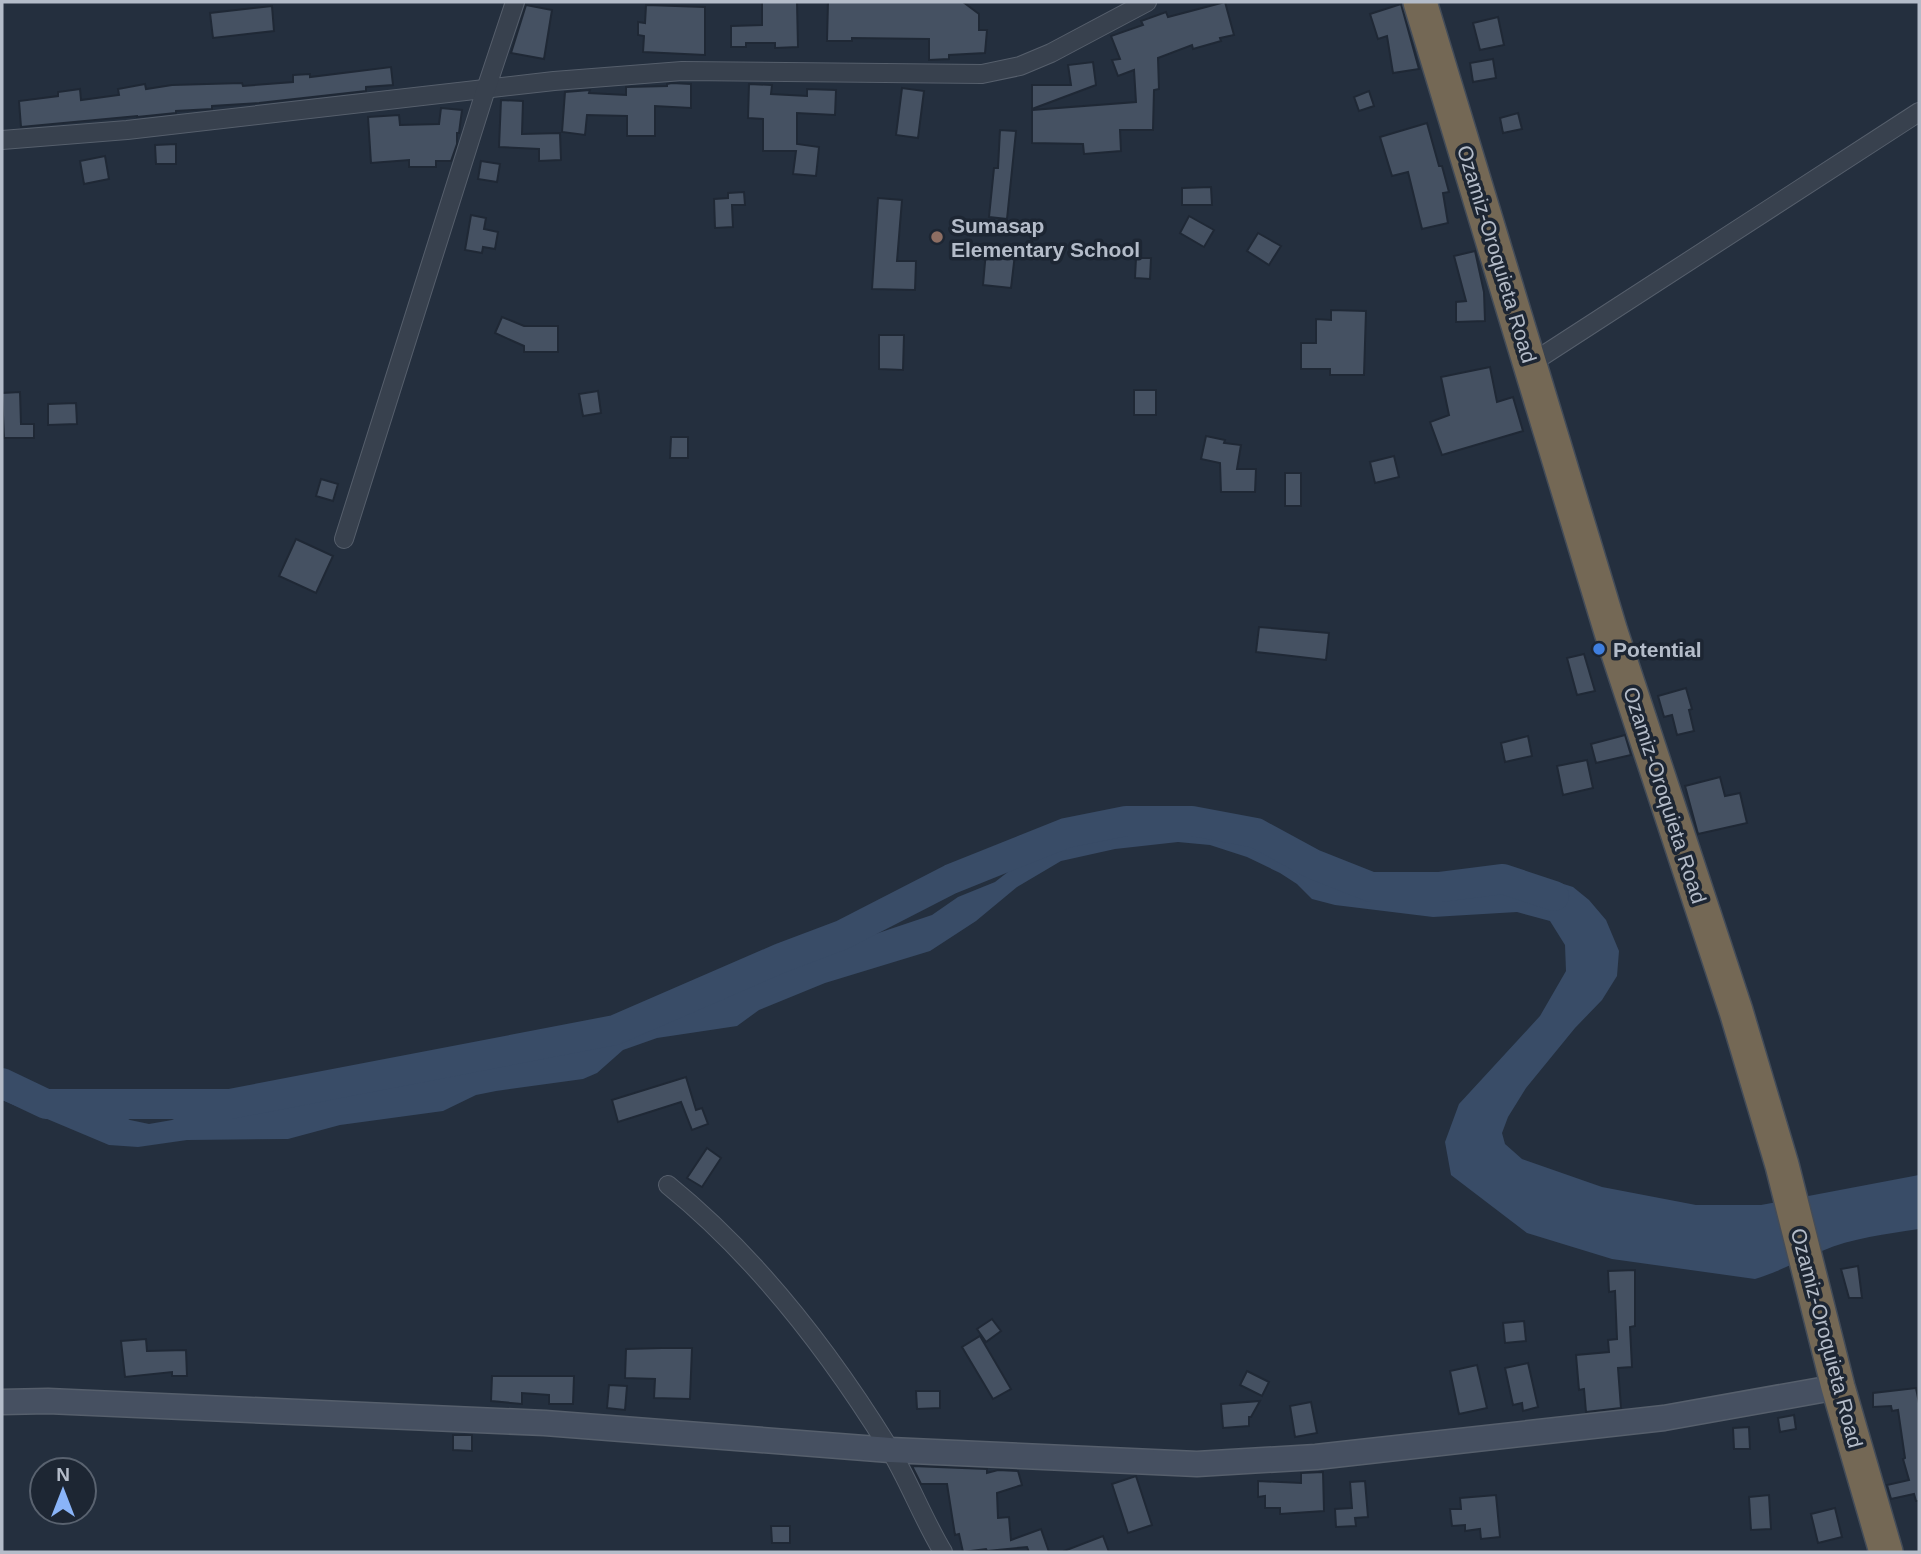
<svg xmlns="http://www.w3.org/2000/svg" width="1921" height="1554" font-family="Arial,sans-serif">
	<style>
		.water { fill: #394c67 }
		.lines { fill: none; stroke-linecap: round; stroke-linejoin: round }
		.river { stroke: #394c67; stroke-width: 30 }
		.building { fill: #455162; stroke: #1f2835; stroke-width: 2 }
		.street-casing { stroke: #565f6c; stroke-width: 20 }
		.secondary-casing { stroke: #565f6c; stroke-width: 27 }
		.highway-casing { stroke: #434c59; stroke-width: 36 }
		.street { stroke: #38414e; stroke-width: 18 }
		.secondary { stroke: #465061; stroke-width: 24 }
		.highway { stroke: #746855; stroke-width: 33 }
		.education-dot { fill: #8d6e63; stroke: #1d2633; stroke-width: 2.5 }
		.shop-dot { fill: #3f7fe0; stroke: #1d2633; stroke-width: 2.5 }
		.labels { text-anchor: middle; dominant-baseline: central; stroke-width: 7; stroke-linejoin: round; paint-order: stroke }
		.poi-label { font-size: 21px; font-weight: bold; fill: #b4bcc9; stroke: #1d2633; text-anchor: start }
		.street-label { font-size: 21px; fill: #b4bcc9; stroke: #1d2633 }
	</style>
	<rect width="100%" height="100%" fill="#242f3e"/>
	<path class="water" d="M1143 826H1176L1248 840 1286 855 1329 881 1363 894 1451 891 1536 880 1554 881 1573 887 1589 900 1606 920 1619 951 1617 976 1602 1000 1575 1028 1526 1088 1508 1117 1502 1133 1505 1144 1522 1159 1602 1187 1696 1205H1761L1919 1175V1229C1887 1234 1851 1238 1822 1251 1799 1260 1779 1272 1755 1279L1612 1259 1527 1233 1451 1175 1445 1142 1459 1104 1540 1016 1566 971 1565 945 1550 921 1517 912 1433 917 1335 905 1312 899 1297 884 1280 873 1247 857 1210 845 1178 842 1115 849 1061 861 1017 887 976 921 930 951 825 983 759 1010 737 1026 657 1038 623 1050 597 1073 583 1079 496 1091 476 1095 443 1111 340 1125 288 1139 187 1140 138 1147 109 1145 2 1100V1069L42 1088 85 1095 130 1120 149 1124 172 1120 188 1112 290 1103 387 1087 460 1067 548 1051 588 1041 665 1017 786 964 932 915 958 897 995 882 1013 868 1066 840 1088 834Z"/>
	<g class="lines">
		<path class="river" d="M2 1083 46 1104H230L615 1030 781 958 842 935 951 879 1066 833 1126 821H1192L1256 833 1313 864 1371 887H1440L1503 879 1554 896"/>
	</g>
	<g class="building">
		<path d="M762 2H797L798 47 775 48V43H746V47H731V26L762 25Z"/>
		<path d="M828 2H963L979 14V30H987L985 53 949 55V59L929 60V39L852 38V41H827Z"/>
		<path d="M1225 2 1234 35 1220 38 1221 41 1193 49 1192 45 1158 58 1159 89 1154 90 1153 130H1120L1121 151 1084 154 1083 144 1032 143V110L1136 102 1134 70 1118 76 1112 60 1120 59 1111 36 1143 25 1141 21 1166 12 1168 17Z"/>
		<path d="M1401 4 1419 69 1393 73 1387 36 1378 39 1370 14Z"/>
		<path d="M526 5 552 10 544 59 511 53Z"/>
		<path d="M646 5 705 7V55L643 52 644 36 638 35V22L645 23Z"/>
		<path d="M272 6 274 31 213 38 210 13Z"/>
		<path d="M1498 17 1504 45 1480 50 1473 23Z"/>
		<path d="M1493 59 1496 78 1473 82 1470 63Z"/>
		<path d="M1093 62 1096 85 1032 109V85H1071L1068 65Z"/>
		<path d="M391 67 393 85 366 87V91L259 103 212 106V109L176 111V113L137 117V116L21 127 19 101 58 96V92L80 89 81 100 119 95 118 89 145 84 146 89 172 85 242 83 243 86 293 82V75L310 74V77Z"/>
		<path d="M672 83 691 84V108L655 106V136H627V116L587 115 585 135 562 132 565 92 590 90 589 93 626 95V87L667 86V84Z"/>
		<path d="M749 84 772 85 771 94 807 96V89L836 90 835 115 797 113V144L819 147 816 176 793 174 796 151H763V119L748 118Z"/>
		<path d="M902 88 924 91 918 138 896 135Z"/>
		<path d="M1369 91 1374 106 1359 111 1354 97Z"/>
		<path d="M501 100 523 101 522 134 560 133 561 160 539 161V149L499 147Z"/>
		<path d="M441 108 462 110 459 133H457V144L451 161H436V167H409V160L371 163 368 117 399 115 400 125 439 124Z"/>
		<path d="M1518 113 1522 129 1503 133 1500 118Z"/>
		<path d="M1427 123 1439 166H1442L1449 192 1443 193 1448 223 1422 229 1408 172 1392 176 1380 137Z"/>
		<path d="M1000 130 1016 131 1007 219 989 217 994 168H998Z"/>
		<path d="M176 144V164H156L155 145Z"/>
		<path d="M105 156 109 179 84 184 80 161Z"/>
		<path d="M481 161 500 164 497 182 478 179Z"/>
		<path d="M1211 187 1212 205H1182V188Z"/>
		<path d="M744 192 745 205H732L733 227 715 228 714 199 728 198V193Z"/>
		<path d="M878 198 902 200 897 261H916L915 290 872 289Z"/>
		<path d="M471 215 486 218 484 229 498 232 495 249 483 247 482 253 465 250Z"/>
		<path d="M1189 216 1214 230 1204 247 1180 233Z"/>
		<path d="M1258 233 1281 246 1269 265 1247 251Z"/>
		<path d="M986 251 1015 254 1011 288 983 285Z"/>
		<path d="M1475 251 1484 292 1485 321 1456 322V302L1466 301 1454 256Z"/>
		<path d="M1136 258H1151L1150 279 1135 278Z"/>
		<path d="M1331 310 1366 311 1364 375H1330V369H1301V343H1316V319L1331 320Z"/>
		<path d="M502 317 524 326H558V352H524V346L495 333Z"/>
		<path d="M879 335H904L903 370 879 369Z"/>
		<path d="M1490 367 1497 402 1513 397 1523 431 1442 455 1430 422 1449 415 1441 377Z"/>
		<rect x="1134" y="390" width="22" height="25"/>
		<path d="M598 391 601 413 583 416 579 394Z"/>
		<path d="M20 392 21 424H34V438H4L2 393Z"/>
		<path d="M76 403 77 424 48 425V404Z"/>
		<path d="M1206 436 1225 440 1224 443 1241 445 1237 469H1256L1255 492H1221L1220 463 1201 459Z"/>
		<path d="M671 437H688V458H670Z"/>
		<path d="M1394 456 1399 477 1375 483 1370 462Z"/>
		<rect x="1285" y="473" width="16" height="33"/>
		<path d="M321 479 338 484 333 501 316 496Z"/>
		<path d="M296 539 333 556 316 593 279 576Z"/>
		<path d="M1259 627 1329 633 1326 660 1256 652Z"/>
		<path d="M1584 654 1595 691 1577 695 1567 658Z"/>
		<path d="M1686 688 1692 709 1689 710 1694 731 1677 735 1672 715 1664 717 1658 696Z"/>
		<path d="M1625 735 1631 755 1596 763 1591 744Z"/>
		<path d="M1528 736 1532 756 1505 762 1501 743Z"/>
		<path d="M1587 760 1593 788 1563 795 1557 766Z"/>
		<path d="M1720 777 1725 796 1740 793 1747 823 1698 834 1685 786Z"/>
		<path d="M686 1077 696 1110 702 1108 708 1124 692 1130 681 1102 618 1122 612 1100Z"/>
		<path d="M707 1148 721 1158 702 1187 687 1178Z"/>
		<path d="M1858 1266 1862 1298H1849L1841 1269Z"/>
		<path d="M1635 1270V1326L1630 1327 1632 1367 1618 1368 1621 1408 1586 1412 1584 1389 1579 1390 1576 1355 1609 1352 1608 1340 1617 1339 1615 1291 1609 1292 1608 1271Z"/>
		<path d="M992 1319 1001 1331 986 1342 977 1329Z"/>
		<path d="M1524 1321 1526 1341 1505 1343 1503 1323Z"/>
		<path d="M980 1336 1011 1389 993 1399 962 1347Z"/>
		<path d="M146 1339 147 1351 186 1350 187 1376H172V1372L125 1377 121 1341Z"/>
		<path d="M662 1348H692L690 1399 654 1398 655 1379 625 1378 626 1349Z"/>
		<path d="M1528 1363 1538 1407 1523 1411 1522 1403 1513 1405 1505 1368Z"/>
		<path d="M1477 1365 1487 1408 1459 1414 1450 1371Z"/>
		<path d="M1247 1371 1269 1382 1262 1396 1240 1385Z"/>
		<path d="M492 1376H574L573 1404H549V1395L522 1393V1404L491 1401Z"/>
		<path d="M609 1385 627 1386 625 1410 607 1408Z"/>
		<path d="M1916 1388 1919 1403V1501H1916L1914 1494 1891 1499 1887 1485 1909 1480 1903 1459 1905 1458 1898 1410 1892 1411 1891 1406 1873 1407V1393Z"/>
		<path d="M916 1391H940V1408L917 1409Z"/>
		<path d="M1260 1401 1251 1417H1249V1426L1223 1428 1221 1404Z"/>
		<path d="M1311 1402 1317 1433 1295 1437 1290 1406Z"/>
		<path d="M1794 1415 1796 1429 1780 1432 1778 1418Z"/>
		<path d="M1749 1427 1750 1449H1734L1733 1428Z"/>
		<path d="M453 1435H472V1451L453 1450Z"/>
		<path d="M912 1466 987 1469V1473L998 1470 1018 1471 1022 1485 997 1493 998 1518 1009 1517 1011 1540 1041 1529 1049 1552H1029L1027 1547 987 1551 986 1549 963 1552 959 1534 955 1535 947 1484H921Z"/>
		<path d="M1323 1472 1324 1511 1280 1514V1508H1265V1496L1258 1497V1481L1301 1483V1473Z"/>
		<path d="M1136 1476 1152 1525 1128 1533 1112 1484Z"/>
		<path d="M1365 1481 1368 1517 1355 1518 1356 1526 1336 1527 1335 1509 1352 1508 1350 1482Z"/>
		<path d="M1496 1495 1500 1537 1481 1539 1480 1529 1465 1531V1525L1452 1526 1450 1509H1461L1460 1498Z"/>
		<path d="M1769 1495 1771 1529 1751 1530 1749 1497Z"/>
		<path d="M1835 1508 1842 1537 1818 1543 1811 1514Z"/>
		<path d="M771 1526H790V1543H772Z"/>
		<path d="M1103 1536 1109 1552H1064V1551Z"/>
	</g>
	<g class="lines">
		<g class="street-casing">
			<g id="street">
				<path d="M2 140 127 130 554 81 682 71 982 74 1020 66 1051 53 1147 2"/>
				<path d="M1530 364 1919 112"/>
				<path d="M344 539 486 89 515 2"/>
				<path d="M668 1185C757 1257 829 1351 889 1448 909 1481 923 1519 943 1552"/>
			</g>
		</g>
		<g class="secondary-casing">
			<path id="secondary" d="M2 1402 48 1401 545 1423 890 1450 1197 1464 1316 1457 1664 1418 1838 1387"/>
		</g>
		<g class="highway-casing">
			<path id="highway" d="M1420 2 1611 632 1736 1011 1782 1165 1838 1387 1886 1552"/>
		</g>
		<use href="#street" class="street"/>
		<use href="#secondary" class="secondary"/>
		<use href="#highway" class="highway"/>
	</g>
	<circle class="education-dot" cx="937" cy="237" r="7"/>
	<circle class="shop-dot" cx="1599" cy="649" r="7"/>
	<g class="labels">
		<g class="poi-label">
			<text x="951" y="225">Sumasap<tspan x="951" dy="24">Elementary School</tspan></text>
			<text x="1613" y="649">Potential</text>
		</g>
		<g class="street-label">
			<text transform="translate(1497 254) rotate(73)">Ozamiz-Oroquieta Road</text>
			<text transform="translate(1665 795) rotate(72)">Ozamiz-Oroquieta Road</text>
			<text transform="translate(1827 1338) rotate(75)">Ozamiz-Oroquieta Road</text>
		</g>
	</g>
	<rect width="1921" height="1554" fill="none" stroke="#b4bcc9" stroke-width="7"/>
	<g transform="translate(63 1491)"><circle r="33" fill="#1d2633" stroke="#59626f" stroke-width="2"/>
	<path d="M0-5L12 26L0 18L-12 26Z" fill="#8ab4f8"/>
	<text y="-10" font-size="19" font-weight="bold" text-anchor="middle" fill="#b4bcc9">N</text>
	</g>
</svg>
